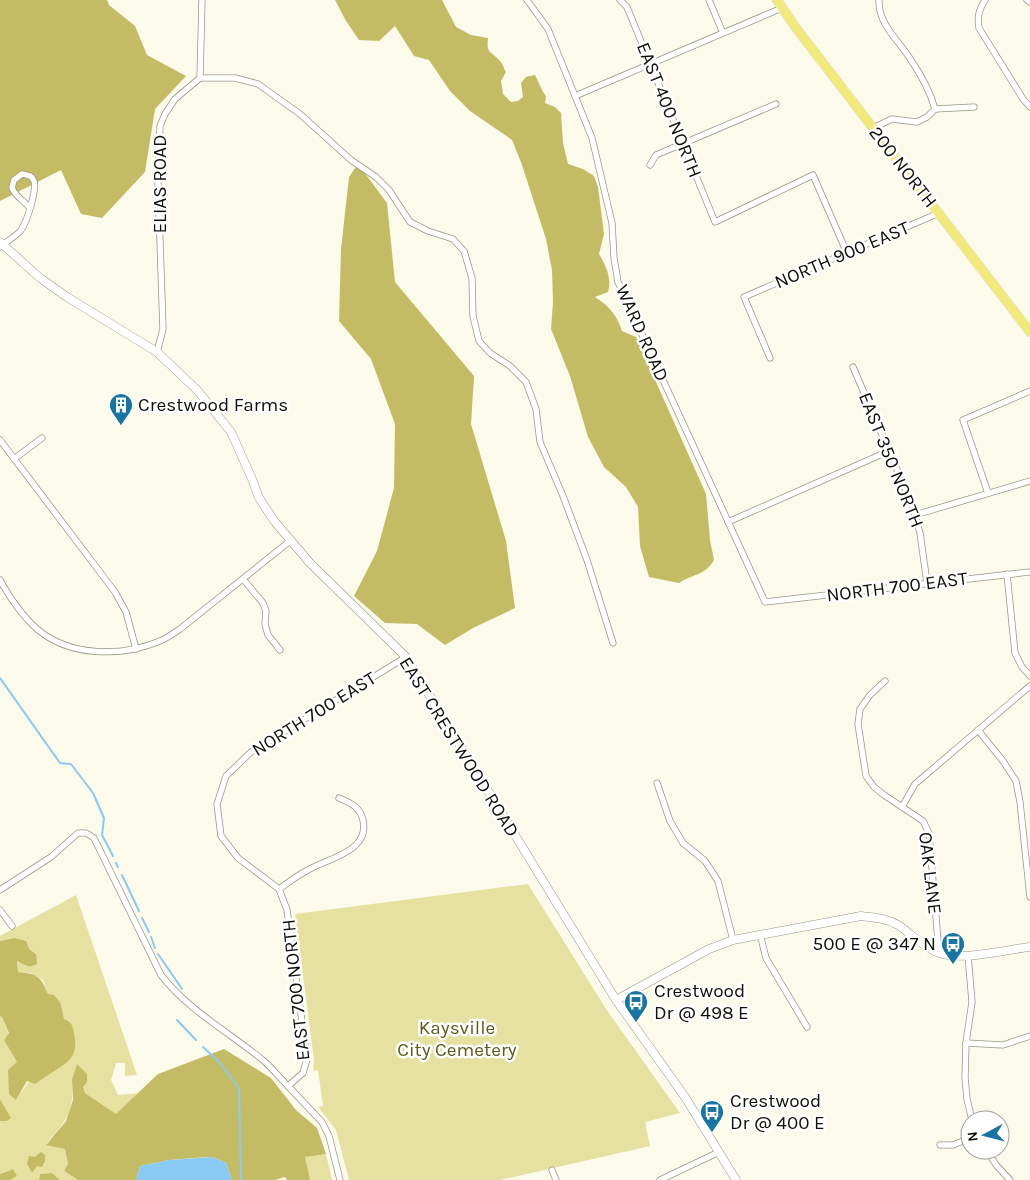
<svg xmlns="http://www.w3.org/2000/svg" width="1030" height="1180" font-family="Karla,sans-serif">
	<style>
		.green { fill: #e6e1a0 }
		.forest { fill: #c3bc64 }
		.water { fill: #88caf3 }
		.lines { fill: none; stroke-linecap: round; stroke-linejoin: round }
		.stream { stroke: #88caf3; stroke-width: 2 }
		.street-casing { stroke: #979688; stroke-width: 7 }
		.secondary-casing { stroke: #979688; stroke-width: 9 }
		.primary-casing { stroke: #ddd; stroke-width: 10 }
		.street { stroke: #fff; stroke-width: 5.5 }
		.secondary { stroke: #fff; stroke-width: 8 }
		.primary { stroke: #f2e97b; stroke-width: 9 }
		.labels { text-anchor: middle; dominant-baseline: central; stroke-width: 5; stroke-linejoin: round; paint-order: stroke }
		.street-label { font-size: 19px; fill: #0f0f0a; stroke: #fff }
		.poi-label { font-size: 19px; fill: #0f0f0a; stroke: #fff; text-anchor: start }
		.park-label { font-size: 19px; fill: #5f5918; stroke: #fff }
	</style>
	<rect width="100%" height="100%" fill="#fbfaeb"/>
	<g class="green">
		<path d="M528 884 606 1009 680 1113 645 1122 650 1146 500 1180H349L336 1130 318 1107 323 1106 318 1070 313 1071 314 1060 295 914Z"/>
		<path d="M76 895 137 1075 125 1076V1063H116L111 1080 118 1095 143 1093 109 1122 115 1114 85 1093 82 1087 72 1080C74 1113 67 1120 46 1144L65 1149 68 1164 64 1171 78 1180H60L52 1173 40 1174 39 1180H10L17 1176 13 1169 0 1174V1121H7L11 1118 0 1099V1016L2 1017 9 1034 4 1040 17 1062 16 1100 70 1022 64 1019 61 1004 48 994 43 980 30 973 18 972 17 961 26 966 36 954 14 938 0 941V936Z"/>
		<path d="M326 1154 332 1180H310L304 1157Z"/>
	</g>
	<g class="forest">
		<path d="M0 0H107L109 5 135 26 147 55 186 76 155 109 145 172 102 218 81 214 61 170 0 201Z"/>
		<path d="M335 0H442L456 27 471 35 488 38C486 55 492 51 500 61 503 64 504 69 506 72L501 81 503 94 511 102 518 101 523 97 521 83 526 77 535 75C539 82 541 90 546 96L545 103 555 107 561 113 563 143 568 164 583 169 594 176 598 187 604 234 599 254C606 266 612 278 608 292L595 297C609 306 617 315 622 331L636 337 706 494 710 540 714 560C705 576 692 574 679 583L649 577 640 546 638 507 626 487 604 467 588 437 570 376 551 329 553 302 552 270 546 239 521 162 512 140 470 111 450 91 429 60 414 56 395 26 379 41 359 40 346 21Z"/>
		<path d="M358 164 387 203 395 282 474 376 471 424 506 541 515 608 473 628 445 645 417 624 385 623 354 596 377 551 394 488 395 424 371 359 339 321 341 249 349 177Z"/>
		<path d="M14 938 26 941 29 949 36 954 37 964C28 969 25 965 17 961L18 972C37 974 41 976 48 994L54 995 61 1004 64 1019C72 1022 73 1026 74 1034 76 1042 76 1051 71 1058 66 1065 44 1077 35 1084L27 1081 16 1100 9 1094 8 1070 17 1062 4 1040 9 1033 2 1017 0 1016V941Z"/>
		<path d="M224 1049 271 1078 296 1110 317 1128 326 1154 305 1157 310 1180H287L285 1177 275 1180H232L226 1163 212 1157 194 1158 170 1160 140 1166 136 1180H78L64 1171 68 1164 65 1149 46 1145 66 1121 73 1100 72 1080 77 1064 87 1074V1082L83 1087 85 1093 116 1114 158 1074Z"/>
		<path d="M0 1099 11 1118 7 1121H0Z"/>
		<path d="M41 1152 45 1155V1161L42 1167 37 1166 32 1173 27 1164 29 1156 35 1157Z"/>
		<path d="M13 1169 17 1176 10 1180H0V1174Z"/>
		<path d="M52 1173 60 1180H39L40 1174Z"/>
	</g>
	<path class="water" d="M212 1157 226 1163 232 1180H136L140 1166 170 1160Z"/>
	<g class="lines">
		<g class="stream">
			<path d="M0 678 60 763 71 764 93 793 104 818 102 835 113 856"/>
			<path d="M116 863 118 867"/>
			<path d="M122 875 139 911"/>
			<path d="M142 918 149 932"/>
			<path d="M151 937 155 948"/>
			<path d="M158 954 182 989"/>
			<path d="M177 1020 196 1040"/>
			<path d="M203 1047 219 1062 239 1088 241 1180"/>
		</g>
		<g class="street-casing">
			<g id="street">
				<path d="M527 0 548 29 592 138 612 223 614 258 618 282 765 602 1030 572"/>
				<path d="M620 0 627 7 715 222 813 175 847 253"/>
				<path d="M709 0 723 33"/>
				<path d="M985 0C979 10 977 16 979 28L1023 99 1030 107"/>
				<path d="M1027 0 1030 2"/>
				<path d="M200 78H235L258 84 300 114 351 160 376 177 389 190 410 222 428 231 453 239 464 251 472 278 473 316 479 341 490 353 510 366 526 382 536 409 540 442 563 496 587 560 613 643"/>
				<path d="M575 96 782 8"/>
				<path d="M935 109 974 107"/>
				<path d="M873 128 892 119 917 122 927 117 935 109C930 91 920 73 909 57 897 39 878 23 879 0"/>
				<path d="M650 165 656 155 776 104"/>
				<path d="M0 247C6 241 16 237 21 230 27 222 37 190 34 181 32 175 27 175 22 174L14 180 12 188C16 197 23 200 30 208"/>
				<path d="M157 352 163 329 158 182 160 126 165 114 175 99 200 78 202 0"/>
				<path d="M770 358 744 297 939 213"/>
				<path d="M853 367 911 502 920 533 927 583"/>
				<path d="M0 440 115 592 126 612 136 649"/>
				<path d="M14 459 42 438"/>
				<path d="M988 493 963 420 1030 391"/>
				<path d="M915 515 1030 481"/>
				<path d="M728 522 889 451"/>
				<path d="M1007 574 1015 653 1022 667 1030 676"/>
				<path d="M243 579 263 603 266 611 265 624 268 635 280 650"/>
				<path d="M0 580C10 598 21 615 37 629 70 657 122 657 160 641 167 638 174 633 180 629L290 541"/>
				<path d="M885 681 870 695 860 709 858 724 866 776 874 787 884 795 923 821 929 833 939 953"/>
				<path d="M978 730 1003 761 1016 781 1020 802 1030 897"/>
				<path d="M657 783 670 821 683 843 705 861 718 881 733 940"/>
				<path d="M902 807 915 784 1030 686"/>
				<path d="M279 889C289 882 298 875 308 870 328 858 370 852 363 820 360 807 351 803 339 798"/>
				<path d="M0 890 51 857 78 833H86L94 838 161 975C189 1011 229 1032 264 1061 272 1068 280 1078 288 1086"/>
				<path d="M0 910 12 926"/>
				<path d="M760 934 766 958 807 1027"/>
				<path d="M968 955 972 1002 966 1043 965 1078 967 1099 972 1120"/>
				<path d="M966 1043 1003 1045 1030 1036"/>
				<path d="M940 1145H953L970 1138"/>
				<path d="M986 1150 997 1166 1010 1180"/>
				<path d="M552 1170 556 1180"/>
				<path d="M340 1180 329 1136 322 1122 288 1086 303 1073 307 1059 287 910 279 889 238 858 221 836 217 804 226 776 251 752 406 657"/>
				<path d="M660 1180 719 1152"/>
			</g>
		</g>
		<g class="secondary-casing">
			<g id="secondary">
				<path d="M0 242 40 278 67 297 157 352 197 390 231 432 252 479 259 498 275 522 310 563 406 657 616 1000 685 1097 736 1180"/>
				<path d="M616 1000 709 949 733 940 861 916C874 918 886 918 898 925 912 934 922 947 939 953 963 961 1004 950 1030 947"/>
			</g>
		</g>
		<g class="primary-casing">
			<path id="primary" d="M777 0 796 28 1030 332"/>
		</g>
		<use href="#street" class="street"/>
		<use href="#secondary" class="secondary"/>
		<use href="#primary" class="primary"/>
	</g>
	<defs>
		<g id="building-pin" transform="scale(1.25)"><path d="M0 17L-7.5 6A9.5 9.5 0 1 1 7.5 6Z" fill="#1875a3" stroke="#fff"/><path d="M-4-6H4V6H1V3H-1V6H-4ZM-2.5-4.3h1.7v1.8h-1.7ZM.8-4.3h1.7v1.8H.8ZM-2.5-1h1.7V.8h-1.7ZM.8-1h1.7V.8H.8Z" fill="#fff"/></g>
		<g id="bus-pin" transform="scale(1.25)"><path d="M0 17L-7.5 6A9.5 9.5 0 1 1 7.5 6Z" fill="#1875a3" stroke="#fff"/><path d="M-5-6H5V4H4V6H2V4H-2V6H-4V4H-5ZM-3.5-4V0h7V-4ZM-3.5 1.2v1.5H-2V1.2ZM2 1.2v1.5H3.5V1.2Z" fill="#fff"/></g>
	</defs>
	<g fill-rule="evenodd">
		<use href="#building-pin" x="121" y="405"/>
		<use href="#bus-pin" x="953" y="944"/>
		<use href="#bus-pin" x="636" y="1002"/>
		<use href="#bus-pin" x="712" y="1112"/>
	</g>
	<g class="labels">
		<g class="street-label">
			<text transform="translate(669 110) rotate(68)">EAST 400 NORTH</text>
			<text transform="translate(903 167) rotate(52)">200 NORTH</text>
			<text transform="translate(160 184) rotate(-90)">ELIAS ROAD</text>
			<text transform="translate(842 255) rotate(-23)">NORTH 900 EAST</text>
			<text transform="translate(642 333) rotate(66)">WARD ROAD</text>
			<text transform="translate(891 460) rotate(68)">EAST 350 NORTH</text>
			<text transform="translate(897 587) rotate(-7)">NORTH 700 EAST</text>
			<text transform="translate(314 714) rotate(-32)">NORTH 700 EAST</text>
			<text transform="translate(459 747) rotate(58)">EAST CRESTWOOD ROAD</text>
			<text transform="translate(930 873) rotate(83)">OAK LANE</text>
			<text transform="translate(296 990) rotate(-96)">EAST 700 NORTH</text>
		</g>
		<g class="poi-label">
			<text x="138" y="405">Crestwood Farms</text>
			<text x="936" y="944" text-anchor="end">500 E @ 347 N</text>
			<text x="654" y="991">Crestwood<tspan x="654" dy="22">Dr @ 498 E</tspan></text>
			<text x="730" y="1101">Crestwood<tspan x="730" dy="22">Dr @ 400 E</tspan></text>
		</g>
		<g class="park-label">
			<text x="457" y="1028">Kaysville<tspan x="457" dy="22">City Cemetery</tspan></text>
		</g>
	</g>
	<g transform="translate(985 1135) rotate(263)"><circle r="24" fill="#ffffff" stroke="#9f9f9d"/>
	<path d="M0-4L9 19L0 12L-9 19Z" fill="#1875a3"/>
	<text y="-8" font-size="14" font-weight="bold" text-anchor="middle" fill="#0f0f0a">N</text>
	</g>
</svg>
